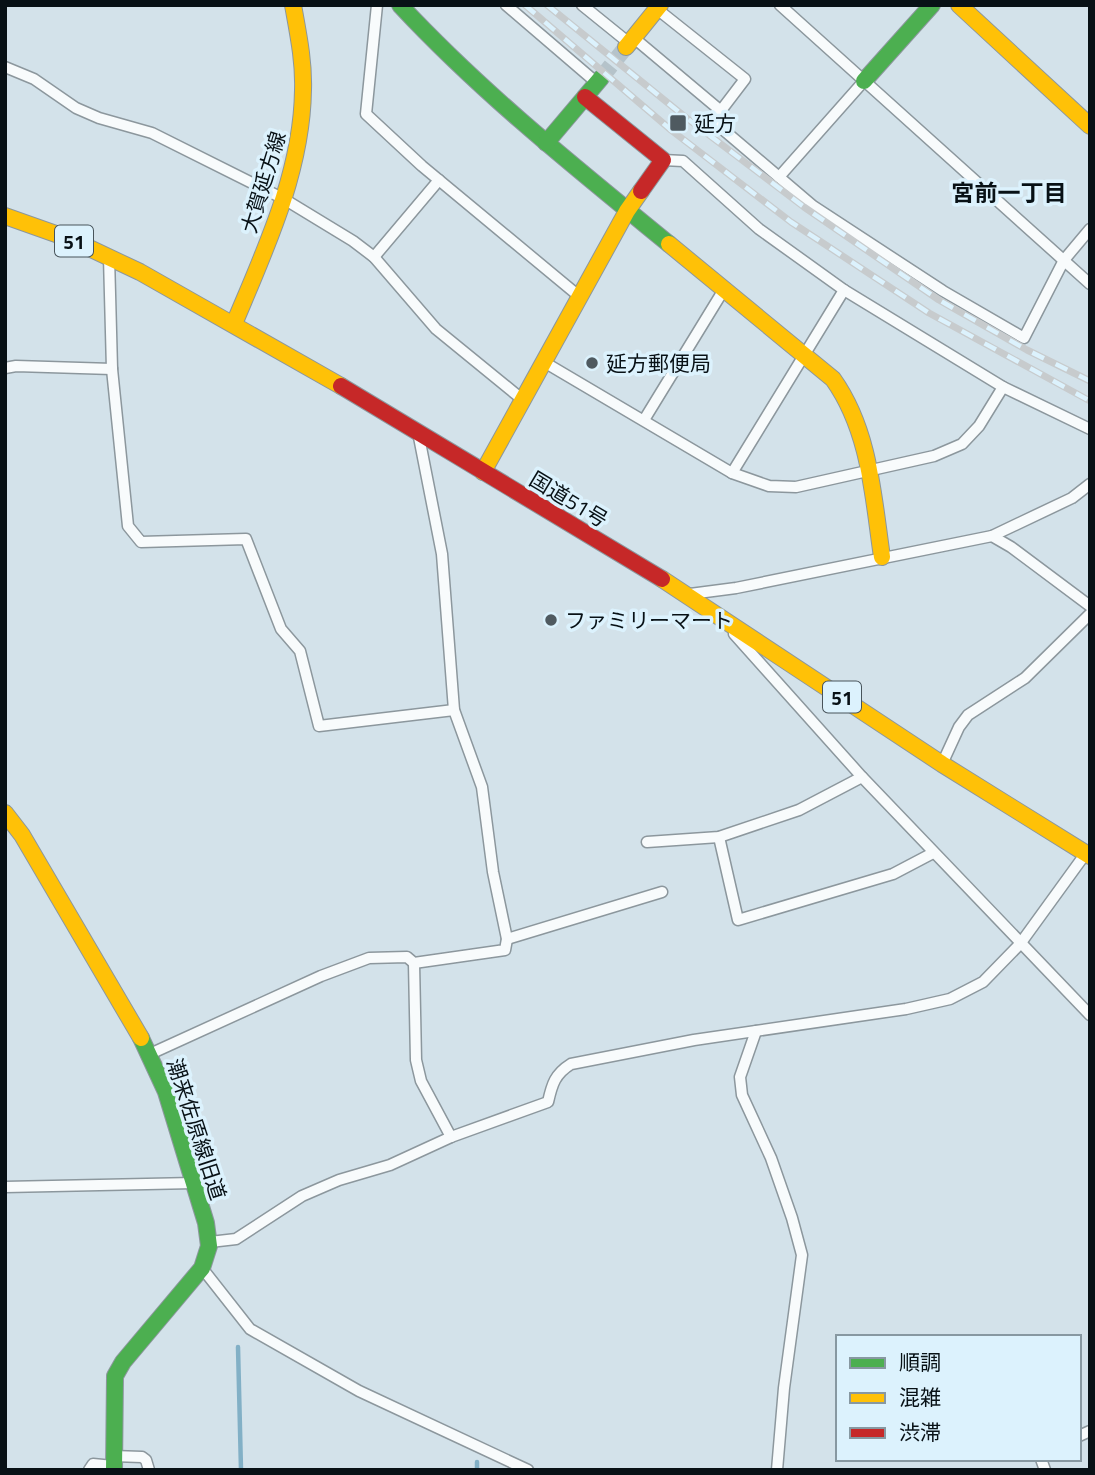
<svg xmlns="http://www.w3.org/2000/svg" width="1095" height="1475" font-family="'Titillium Web','Noto Sans JP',sans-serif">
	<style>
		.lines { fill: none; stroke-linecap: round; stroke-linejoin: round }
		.stream { stroke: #82b0c6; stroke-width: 4.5 }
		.secondary-tunnel { stroke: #b5c3ca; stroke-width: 16; stroke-dasharray: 16 8; stroke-linecap: butt }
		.street-casing { stroke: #8c979d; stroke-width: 13 }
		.fast-casing { stroke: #8c979d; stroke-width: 18 }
		.slow-casing { stroke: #8c979d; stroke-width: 18 }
		.jam-casing { stroke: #8c979d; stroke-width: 18 }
		.street { stroke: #f8fbfc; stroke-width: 10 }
		.fast { stroke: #4caf50; stroke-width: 16 }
		.slow { stroke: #ffc107; stroke-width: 16 }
		.jam { stroke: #c62828; stroke-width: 16 }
		.rail-casing { stroke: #c7cbcd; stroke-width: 7 }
		.rail { stroke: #dcf2fd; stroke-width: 4.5; stroke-dasharray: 13; stroke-linecap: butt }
		.poi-dot { fill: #4f5a60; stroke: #dcf2fd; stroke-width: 2.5 }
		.labels { text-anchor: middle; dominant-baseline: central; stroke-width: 7; stroke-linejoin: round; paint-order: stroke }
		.shield { fill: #dcf2fd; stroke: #48545b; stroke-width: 2 }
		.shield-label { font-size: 19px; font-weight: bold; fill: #081116 }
		.poi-label { font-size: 21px; fill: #081116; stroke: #dcf2fd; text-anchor: start }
		.street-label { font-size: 21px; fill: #081116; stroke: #dcf2fd }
		.neighbourhood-label { font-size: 23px; font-weight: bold; fill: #081116; stroke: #dcf2fd }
	</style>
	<rect width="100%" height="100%" fill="#d3e2ea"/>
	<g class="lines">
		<g class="stream">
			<path d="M238 1347 241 1470"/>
			<path d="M477 1470V1462"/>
		</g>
		<path class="secondary-tunnel" d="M601 78 626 47"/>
		<g class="street-casing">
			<g id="street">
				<path d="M377 5 366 114 422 166 580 297"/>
				<path d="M506 5 597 83"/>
				<path d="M582 5 629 43"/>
				<path d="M780 5 1090 284"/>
				<path d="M657 9 745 79 713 121 813 206 943 291 1024 338 1064 260 1090 229"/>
				<path d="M634 38 721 111"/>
				<path d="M5 67 34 79 76 108 99 118 152 133 284 199 353 241 374 257 436 329 523 400"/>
				<path d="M663 160 683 161 759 229 844 290 1003 387 1090 429"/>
				<path d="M779 177 864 81"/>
				<path d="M109 257 112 369 128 526 141 542 246 539 281 629 300 651 319 726 454 710"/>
				<path d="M374 257 439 180"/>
				<path d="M544 362 732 473 769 486 796 487 934 456 962 444 979 426 1003 387"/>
				<path d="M5 368 16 366 112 369"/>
				<path d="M644 420 723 291"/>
				<path d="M732 473 844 290"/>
				<path d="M992 536 1072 498 1090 484"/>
				<path d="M690 594 736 588 992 536 1011 547 1090 606"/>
				<path d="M734 634 862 777 1090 1015"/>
				<path d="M942 764 959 727 968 715 1025 678 1090 614"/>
				<path d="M719 837 738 920 893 874 933 853"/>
				<path d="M647 842 719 837 799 810 862 777"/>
				<path d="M507 939 662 892"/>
				<path d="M414 963 416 1060 421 1081 451 1137"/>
				<path d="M756 1031 740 1077 742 1095 771 1158 792 1218 802 1255 784 1388 777 1470"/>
				<path d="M150 1054 321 976 369 958 407 957 414 963 505 950 507 939 493 872 482 787 454 710 442 554 418 432"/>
				<path d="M5 1187 194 1183"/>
				<path d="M210 1242 236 1239 302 1196 339 1180 390 1165 451 1137 548 1102C552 1084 555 1074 571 1064L694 1040 906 1009 950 999 983 982 1020 944 1086 853"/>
				<path d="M202 1268 250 1329 359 1391 528 1470"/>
				<path d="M1079 1436 1090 1431"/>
				<path d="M113 1456 142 1457 146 1460 149 1470"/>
				<path d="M1041 1459 1045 1470"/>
				<path d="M89 1470 93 1464 113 1466"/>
			</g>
		</g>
		<g class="fast-casing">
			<g id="fast">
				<path d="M400 5C482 93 576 168 669 244"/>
				<path d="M864 81 932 5"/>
				<path d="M546 143 601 78"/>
				<path d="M114 1470 115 1376 123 1362 202 1268 209 1246 206 1223 166 1092 141 1038"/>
			</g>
		</g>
		<g class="slow-casing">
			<g id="slow">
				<path d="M959 5 1090 126"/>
				<path d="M626 47 660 5"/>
				<path d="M5 216 70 239 140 272 341 386"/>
				<path d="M669 244 833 379C870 431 873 496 882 557"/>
				<path d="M234 324C265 250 302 172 303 90 304 61 298 33 293 5"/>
				<path d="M483 472 627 211 641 191"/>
				<path d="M662 579 942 764 1090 856"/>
				<path d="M5 813 22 835 141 1038"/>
			</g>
		</g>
		<g class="jam-casing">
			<g id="jam">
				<path d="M585 97 663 160 641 191"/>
				<path d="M341 386 662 579"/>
			</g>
		</g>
		<use href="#street" class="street"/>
		<use href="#fast" class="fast"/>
		<use href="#slow" class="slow"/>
		<use href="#jam" class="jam"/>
		<g class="rail-casing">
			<g id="rail">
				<path d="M525 5 671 130 791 222 929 313 1090 401"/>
				<path d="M547 5 684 116 804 207 939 300 1027 350 1090 381"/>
			</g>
		</g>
		<use href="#rail" class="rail"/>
	</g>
	<g class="poi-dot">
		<rect x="669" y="114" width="18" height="18" rx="3.5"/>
		<circle cx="592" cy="363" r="7"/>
		<circle cx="551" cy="620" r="7"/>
	</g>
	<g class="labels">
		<g class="shield">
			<rect x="55" y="225.5" width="38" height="31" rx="5"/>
			<rect x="823" y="681.5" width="38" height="31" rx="5"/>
		</g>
		<g class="shield-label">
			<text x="74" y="241">51</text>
			<text x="842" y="697">51</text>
		</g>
		<g class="poi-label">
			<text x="694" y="123">延方</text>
			<text x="606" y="363">延方郵便局</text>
			<text x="565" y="620">ファミリーマート</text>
		</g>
		<g class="street-label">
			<text transform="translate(263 182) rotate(-73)">大賀延方線</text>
			<text transform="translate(569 499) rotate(31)">国道51号</text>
			<text transform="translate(197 1129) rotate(72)">潮来佐原線旧道</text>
		</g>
		<g class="neighbourhood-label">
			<text x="1009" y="192">宮前一丁目</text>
		</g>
	</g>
	<rect width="1095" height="1475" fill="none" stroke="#081116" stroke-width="14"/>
	<rect x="836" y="1335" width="245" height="126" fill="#dcf2fd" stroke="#8798a1" stroke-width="2"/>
	<rect x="850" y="1358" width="35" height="10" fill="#4caf50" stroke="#8798a1" stroke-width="2"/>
	<text x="899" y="1370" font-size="21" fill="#081116">順調</text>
	<rect x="850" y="1393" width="35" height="10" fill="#ffc107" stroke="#8798a1" stroke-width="2"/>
	<text x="899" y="1405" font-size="21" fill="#081116">混雑</text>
	<rect x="850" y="1428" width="35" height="10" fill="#c62828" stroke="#8798a1" stroke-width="2"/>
	<text x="899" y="1440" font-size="21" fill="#081116">渋滞</text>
</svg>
